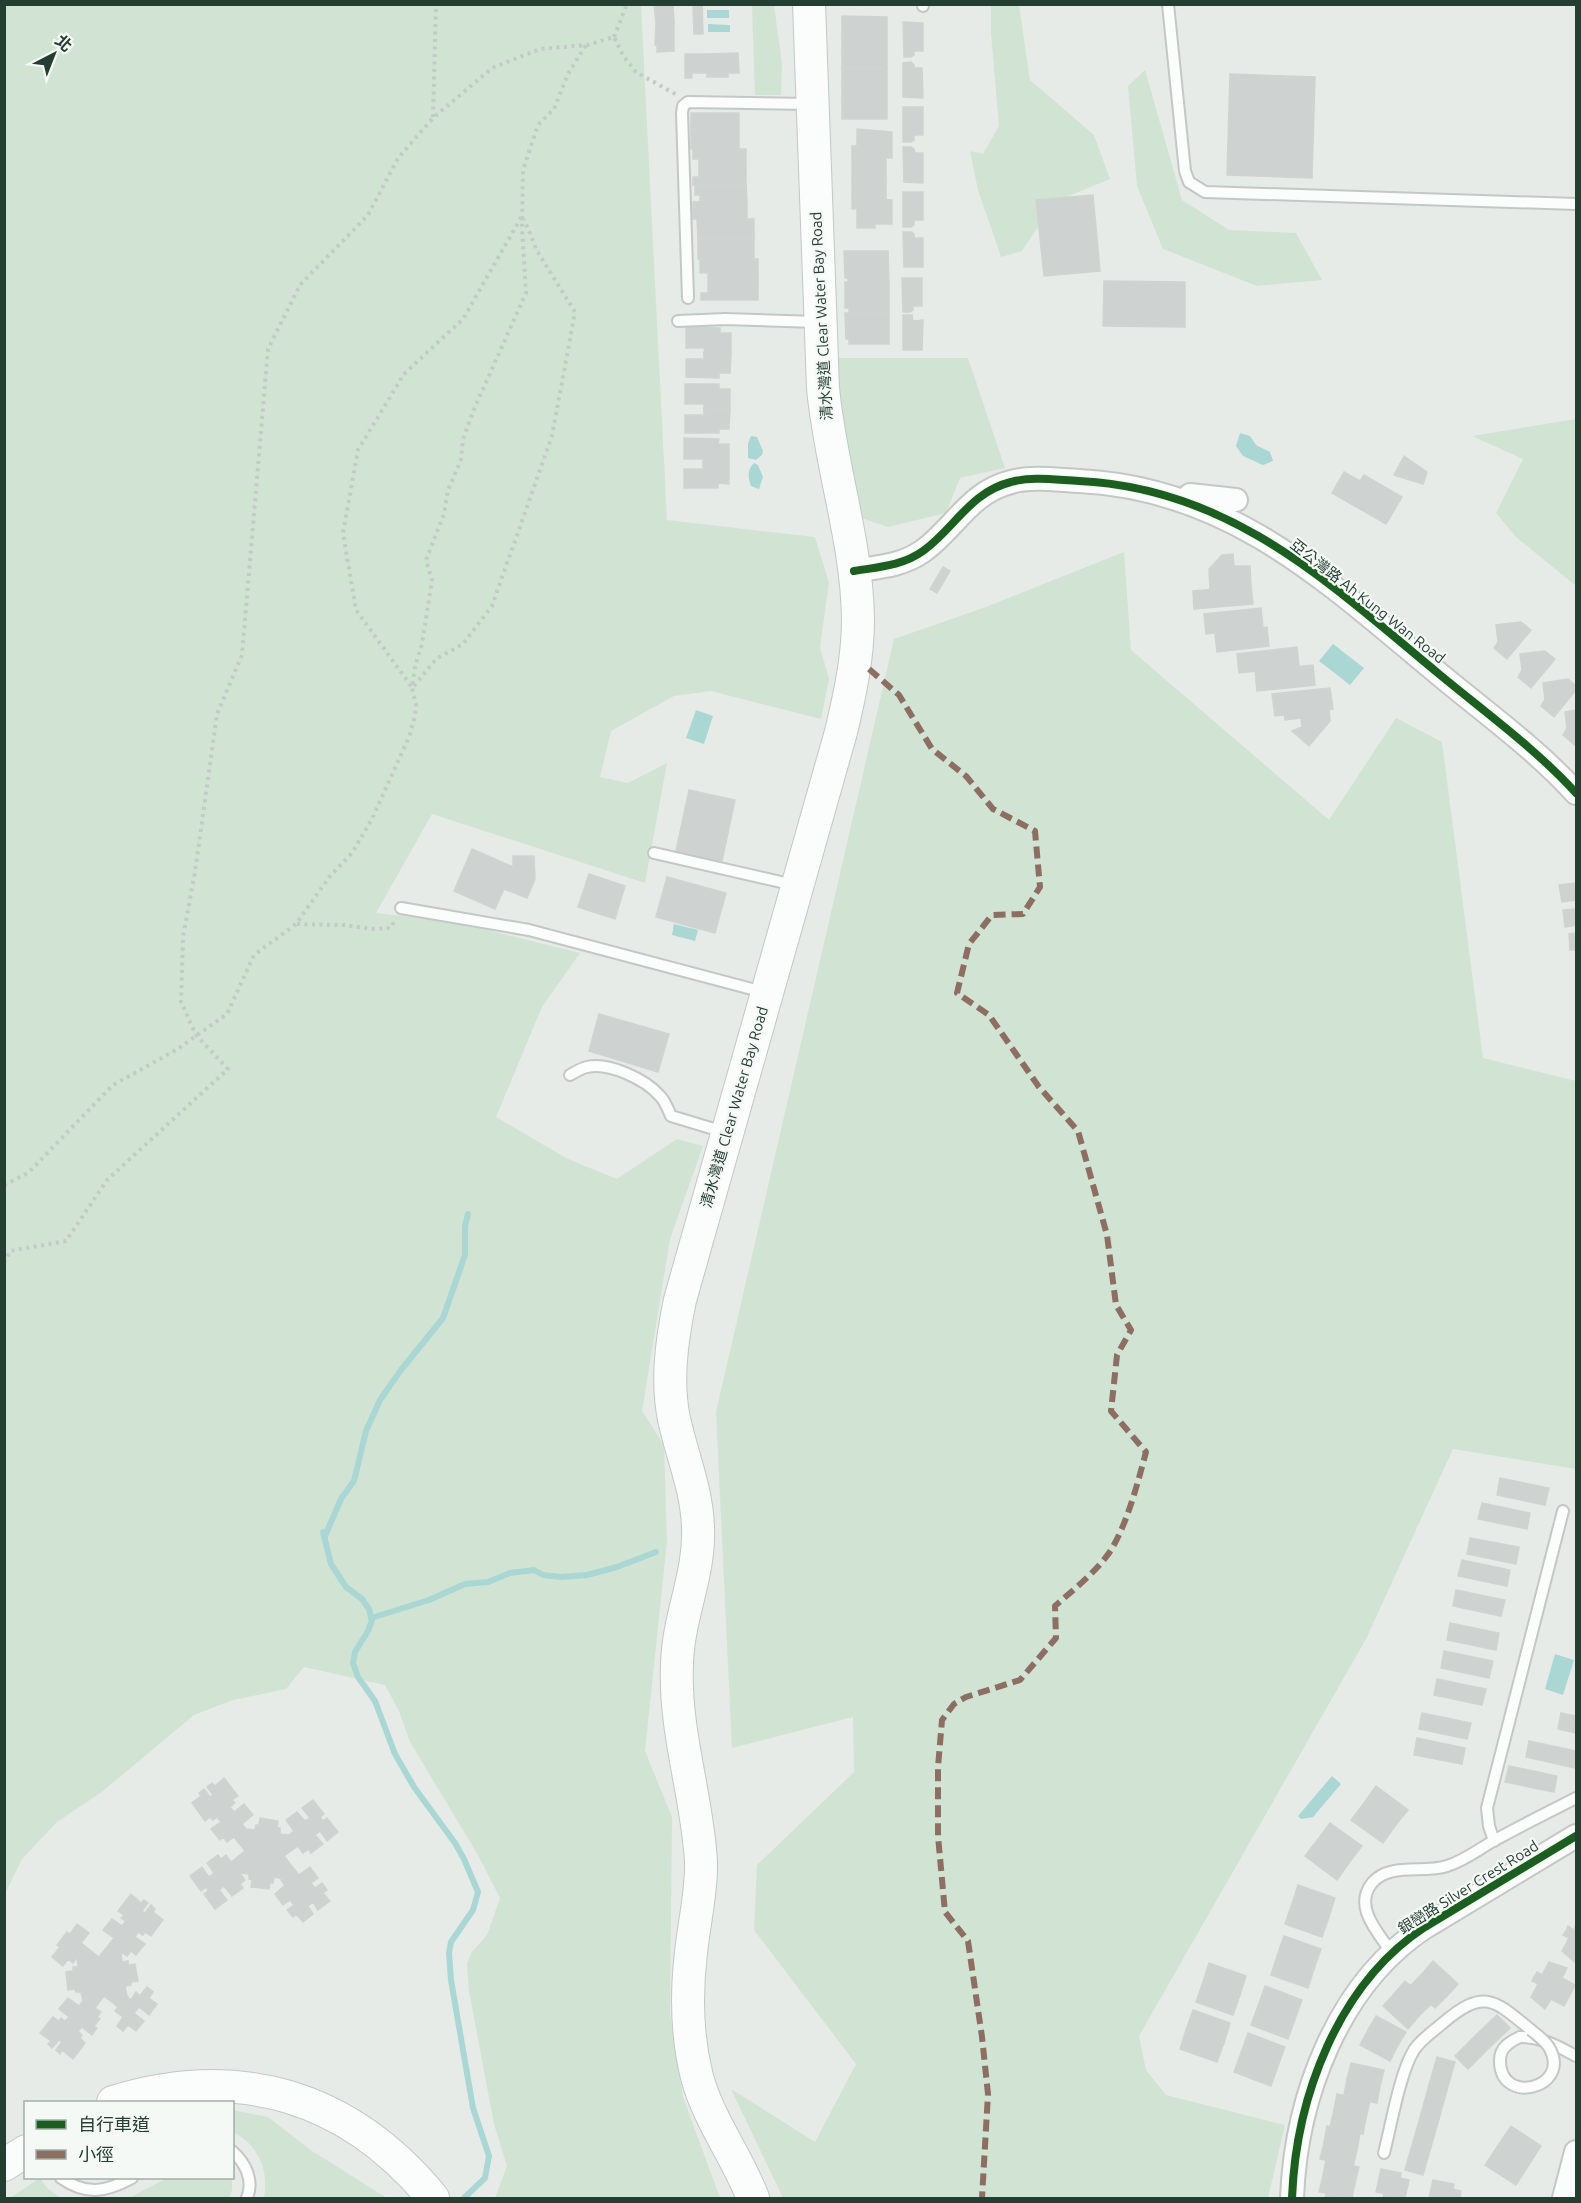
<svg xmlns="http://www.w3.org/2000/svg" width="1581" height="2203" font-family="Ubuntu,'Noto Sans TC',sans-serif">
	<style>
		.green { fill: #d1e3d2 }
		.water { fill: #aad7d4 }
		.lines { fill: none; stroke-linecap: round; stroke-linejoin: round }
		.stream { stroke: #aad7d4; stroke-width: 6 }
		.building { fill: #ced2d0; stroke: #cfd4d1; stroke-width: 1.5 }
		.lane-casing { stroke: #c3c8c5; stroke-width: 14 }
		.street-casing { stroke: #c3c8c5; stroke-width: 26 }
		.secondary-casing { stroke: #c2c8c5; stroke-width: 34 }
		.path { stroke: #c2cbc6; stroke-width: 4; stroke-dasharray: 3 4.5; stroke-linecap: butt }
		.lane { stroke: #fbfcfc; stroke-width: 10 }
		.street { stroke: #fbfcfc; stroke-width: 22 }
		.secondary { stroke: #fbfcfc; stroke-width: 32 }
		.lane-bridge-casing { stroke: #c3c8c5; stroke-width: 14; stroke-linecap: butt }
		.lane-bridge { stroke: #fbfcfc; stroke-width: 10 }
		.quiet { stroke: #8d6e63; stroke-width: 6; stroke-dasharray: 12 6; stroke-linecap: butt }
		.cycleway-casing { stroke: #f5f9f6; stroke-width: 11 }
		.cycleway { stroke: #1b5e20; stroke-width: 8 }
		.labels { text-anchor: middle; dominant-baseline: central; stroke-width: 4.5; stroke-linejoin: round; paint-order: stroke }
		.street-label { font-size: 15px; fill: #243e32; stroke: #f5f9f6 }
	</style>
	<rect width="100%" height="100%" fill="#e6ebe8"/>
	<g class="green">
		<path d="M5 5H641L667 520 815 537 829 583 820 647 829 679 821 719 711 691 674 696 611 731 600 777 628 783 667 763 645 883 432 814 376 913 450 921 580 953 542 1007 496 1117 568 1159 617 1179 677 1139 703 1146 670 1239 642 1411 664 1445 667 1541 645 1751 672 1817 670 2014 683 2097 720 2198H495L507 2166 494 2124 469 1991 467 1964 471 1953 487 1935 500 1898 478 1855 410 1742 399 1711 385 1685 304 1667 286 1689 233 1700 194 1715 103 1791 57 1822 22 1859 5 1894Z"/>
		<path d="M752 5H774L782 64 781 95H755Z"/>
		<path d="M991 5H1019L1030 80 1094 135 1110 179 1054 202 1022 251 1001 257 978 190 970 151 983 154 999 126 991 33Z"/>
		<path d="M1145 70 1182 200 1229 230 1296 233 1322 280 1257 286 1163 249 1137 186 1128 86Z"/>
		<path d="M837 358H968L1005 468 960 478 946 513 888 527 856 516 841 438Z"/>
		<path d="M1576 419V586L1516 537 1496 513 1523 459 1472 436Z"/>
		<path d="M1124 552 1131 650 1329 820 1396 718 1442 742 1483 1058 1576 1081V1469L1453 1449 1366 1639 1139 2036 1146 2070 1166 2095 1285 2125 1268 2198H783L731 2089 815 2142 856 2064 754 1930 757 1865 854 1772 853 1717 732 1748 716 1412 894 639 986 607Z"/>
		<path d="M232 2110 268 2117 312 2151 387 2198H264C269 2171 259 2145 233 2132Z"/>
		<path d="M40 2178 47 2188 61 2198H10Z"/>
		<path d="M167 2178H232V2190L229 2198H129Z"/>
	</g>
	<g class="water">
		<rect x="707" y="10" width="22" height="8"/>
		<path d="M708 24 730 25V32H708Z"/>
		<path d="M1240 433 1250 436 1256 445 1270 452 1273 461 1263 465 1243 456 1236 446Z"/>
		<path d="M751 436 757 437 763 451 762 455 756 460 748 458V443Z"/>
		<path d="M754 463 758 465 763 477 759 489 751 486C748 478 747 469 754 463Z"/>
		<path d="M1333 644 1364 668 1350 685 1319 661Z"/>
		<path d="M696 710 713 716 704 744 686 738Z"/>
		<path d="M674 924 698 930 695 941 672 935Z"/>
		<path d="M1555 1654 1574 1660 1563 1695 1545 1689Z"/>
		<path d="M1332 1776 1341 1784 1313 1817 1301 1819 1298 1816Z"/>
	</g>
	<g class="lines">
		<g class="stream">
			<path d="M323 1532 331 1564 346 1587 362 1599 369 1609 372 1620 368 1631 355 1652 353 1663 358 1677 375 1701 395 1754 414 1787 455 1843 464 1859 478 1892 473 1910 451 1942 449 1953 451 1980 473 2108 489 2156 485 2178 464 2198"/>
			<path d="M325 1536 341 1499 354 1481 366 1431 380 1400 401 1370 443 1318 465 1255V1226L468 1214"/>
			<path d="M371 1618 429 1600 465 1584 488 1582 510 1573 534 1570 543 1575 561 1577 587 1575 617 1567 656 1552"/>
		</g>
	</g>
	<g class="building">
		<path d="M654 4H673L674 22 656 23Z"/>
		<path d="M693 4H702L703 34H694Z"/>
		<path d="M842 16 887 17V34H842Z"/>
		<path d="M674 22V51L657 52V45H655L656 23Z"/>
		<path d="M903 22 923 23V51H914V55L911 57H904Z"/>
		<rect x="842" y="34" width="45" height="17"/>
		<rect x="842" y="51" width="45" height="17"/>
		<path d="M738 53 739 73H728V77H707V54Z"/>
		<path d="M685 54H707V73H692V78H685Z"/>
		<path d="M911 62 914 65V68H922L923 98 903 97V63Z"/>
		<rect x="842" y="68" width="45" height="17"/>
		<path d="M1230 74 1315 77 1312 178 1227 175Z"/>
		<rect x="842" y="85" width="45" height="17"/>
		<rect x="842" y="102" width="45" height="17"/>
		<path d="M903 107H923V135H914V140L911 142H903Z"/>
		<rect x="691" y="113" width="48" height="18"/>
		<path d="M857 129 892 132V158L852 157V146H857Z"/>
		<rect x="691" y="131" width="48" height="18"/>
		<path d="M903 147H911L914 149 915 153H923V183L904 182Z"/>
		<path d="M693 149H746V168H699V159H693Z"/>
		<path d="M852 157 886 158V178L852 177Z"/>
		<path d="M699 168H746V185H693V177H699Z"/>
		<path d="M852 177 886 178V200L852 199Z"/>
		<path d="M695 185H746L747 201 700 202V195H695Z"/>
		<path d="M903 192H923V220H914V225L911 227H903Z"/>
		<path d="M1093 195 1100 271 1044 276 1036 200Z"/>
		<path d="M852 199 892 200V224H875V228H857V209H852Z"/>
		<path d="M747 201V219H693V202Z"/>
		<path d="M697 219H754V239H698Z"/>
		<path d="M903 232H911L914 234V238H923V267H904Z"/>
		<rect x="698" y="239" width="56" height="20"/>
		<path d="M844 251H888L889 282H848V278H845Z"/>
		<path d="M700 259H758V280H708V273H700Z"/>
		<path d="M902 278H922V306H913V310L910 312H903Z"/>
		<path d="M708 280H758V300H701V293H708Z"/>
		<path d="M1104 281 1185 282V327L1103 326Z"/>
		<path d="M845 282H889V313H849V308H845Z"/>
		<path d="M845 313H889V344H849V339H846Z"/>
		<path d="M903 315H912L913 321 923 320 922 350H903Z"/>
		<path d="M686 327 720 328V333H731V354L704 353 705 348H686Z"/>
		<path d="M704 353 731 354 730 373H719V378L686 377V359H704Z"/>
		<path d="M685 384H719V389H730V409H704V404H685Z"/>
		<path d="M704 409H730L729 429H719V433H685V415H704Z"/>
		<path d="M684 438 719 439 718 444H729V464H703V459H684Z"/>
		<path d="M1404 456 1427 472 1423 484 1394 475Z"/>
		<path d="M703 464H729V484L718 483V488H684V469H703Z"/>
		<path d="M1344 472 1360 481 1364 475 1402 497 1386 524 1332 493Z"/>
		<path d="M1233 554 1234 566H1250L1251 586 1210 590 1209 569 1222 555Z"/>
		<path d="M943 567 950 571 937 593 930 589Z"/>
		<path d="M1251 586 1253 604 1194 609 1193 591Z"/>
		<path d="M1261 608 1263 628 1206 634 1204 614Z"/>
		<path d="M1521 622 1531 630 1507 659 1494 648 1498 642 1496 625Z"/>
		<path d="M1267 627 1269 646 1217 652 1215 633Z"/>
		<path d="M1297 647 1299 666 1239 673 1237 654Z"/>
		<path d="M1545 651 1555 659 1531 688 1518 677 1522 670 1520 654Z"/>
		<path d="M1313 665 1315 685 1257 691 1255 671Z"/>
		<path d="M1568 679 1576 686V690L1554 717 1541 706 1545 699 1543 683Z"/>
		<path d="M1330 688 1333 709 1275 716 1272 694Z"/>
		<path d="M1329 709 1330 721 1309 746 1292 731 1302 727 1301 718 1285 720 1284 714Z"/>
		<path d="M1576 710V746L1563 735 1567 728 1565 712Z"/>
		<path d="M689 790 735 800 722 861 676 851Z"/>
		<path d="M472 849 513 867V856H534L535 879 527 898 504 889 495 909 454 891Z"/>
		<path d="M589 874 625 886 615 919 578 907Z"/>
		<path d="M667 877 726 893 715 933 656 917Z"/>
		<path d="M1576 883V900L1562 902 1559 885Z"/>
		<path d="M1576 909V925L1565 927 1563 910Z"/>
		<path d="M1576 933V950H1570L1569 934Z"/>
		<path d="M599 1014 669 1034 658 1072 589 1051Z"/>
		<path d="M1500 1478 1549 1488 1545 1505 1497 1495Z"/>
		<path d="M1482 1503 1530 1513 1527 1529 1478 1519Z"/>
		<path d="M1470 1538 1519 1547 1516 1564 1467 1554Z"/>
		<path d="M1462 1560 1510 1570 1507 1586 1458 1576Z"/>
		<path d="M1456 1590 1505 1600 1501 1616 1453 1606Z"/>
		<path d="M1450 1623 1499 1633 1496 1650 1447 1640Z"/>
		<path d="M1444 1651 1493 1661 1489 1678 1441 1668Z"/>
		<path d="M1437 1679 1486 1689 1482 1705 1434 1695Z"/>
		<path d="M1422 1713 1471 1723 1467 1739 1419 1729Z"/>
		<path d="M1561 1713 1576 1716V1733L1558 1729Z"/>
		<path d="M1417 1738 1465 1748 1462 1764 1414 1755Z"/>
		<path d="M1529 1741 1576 1751 1575 1768 1526 1757Z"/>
		<path d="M1509 1766 1557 1776 1554 1792 1505 1782Z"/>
		<path d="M224 1778 238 1796 232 1800 235 1803 230 1807 234 1812 244 1804 253 1815 242 1824 246 1829 255 1830 256 1825H259L260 1818 278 1821 277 1828H280V1834L289 1835 294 1831 286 1820 297 1812 305 1821 310 1818 302 1808 313 1800 324 1814 320 1817 323 1821 327 1818 338 1832 327 1841 320 1831 315 1835 323 1844 311 1853 309 1849 303 1853 298 1846 284 1856 299 1875 310 1867 318 1878 311 1883 315 1888 322 1883 327 1890 323 1893 330 1901 318 1910 313 1902 308 1906 313 1914 303 1922 296 1914 293 1917 287 1910 294 1905 290 1900 283 1905 275 1894 285 1885 281 1880 284 1879 274 1877 273 1883 270 1882 269 1889 251 1887 252 1880 249 1879V1874L240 1873 245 1880 240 1884 243 1888 232 1896 224 1886 219 1890 227 1900 215 1909 204 1894 208 1891 206 1887 201 1891 190 1876 202 1867 209 1877 214 1873 207 1863 218 1855 221 1859 226 1855 231 1862 245 1851 234 1837 227 1842 223 1837 220 1840 211 1829 221 1822 217 1817 213 1820 210 1817 205 1821 192 1803 201 1796 199 1793 204 1789 210 1797 213 1795 207 1787 212 1783 215 1786Z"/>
		<path d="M1376 1786 1408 1810 1395 1826 1364 1803Z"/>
		<path d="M1364 1803 1395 1826 1383 1843 1351 1820Z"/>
		<path d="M1330 1823 1362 1846 1349 1863 1318 1839Z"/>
		<path d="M1318 1839 1349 1863 1337 1880 1305 1856Z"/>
		<path d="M1298 1885 1335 1898 1329 1917 1292 1904Z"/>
		<path d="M131 1894 141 1903 144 1900 148 1903 142 1911 145 1913 151 1905 155 1909 153 1912 163 1920 151 1936 145 1932 143 1935 138 1932 135 1937 145 1944 136 1955 131 1951 127 1956 121 1952 122 1962 128 1961V1965L135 1964 138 1981 131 1982V1985L125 1986 127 1996 131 2000 136 1992 140 1996 147 1987 153 1992 149 1998 157 2004 149 2015 139 2007 134 2013 144 2021 136 2031 128 2025 123 2031 117 2026 123 2017 115 2011 118 2007 104 1996 95 2008 101 2012 97 2017 100 2019 94 2026 97 2028 92 2035 82 2027 78 2031 82 2035 80 2038 85 2043 73 2059 62 2050 60 2054 56 2050 62 2042 59 2040 52 2048 48 2044 51 2041 40 2033 53 2017 59 2021 61 2018 65 2021 69 2017 59 2009 68 1998 79 2006 83 2001 81 1992H76L75 1989 68 1990 66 1972 73 1971V1967H78L77 1957 73 1963 68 1959 63 1966 52 1957 60 1947 57 1945 67 1932 70 1934 77 1924 89 1933 81 1943 99 1957 114 1938 103 1930 112 1919 122 1926 126 1921 121 1918 124 1915 118 1911Z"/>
		<path d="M1292 1904 1329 1917 1322 1937 1285 1924Z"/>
		<path d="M1576 1924V1937L1566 1931 1568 1926 1574 1930Z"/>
		<path d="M1566 1931 1576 1937V1963L1562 1951 1569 1938 1563 1935Z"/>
		<path d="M1284 1936 1321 1949 1314 1969 1277 1956Z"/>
		<path d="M1277 1956 1314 1969 1308 1988 1271 1975Z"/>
		<path d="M1433 1961 1458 1984 1447 1996 1422 1974Z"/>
		<path d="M1549 1962 1567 1968 1562 1978 1575 1985 1570 1995 1534 1977 1537 1972 1542 1975Z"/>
		<path d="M1209 1963 1246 1976 1240 1995 1203 1982Z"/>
		<path d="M1422 1974 1447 1996 1435 2008 1410 1986Z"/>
		<path d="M1534 1977 1570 1995 1564 2006 1551 1999 1545 2009 1531 1997 1538 1984 1532 1981Z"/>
		<path d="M1405 1981 1431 2004 1419 2016 1394 1994Z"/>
		<path d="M1203 1982 1240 1995 1233 2015 1196 2002Z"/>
		<path d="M1265 1986 1302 2000 1295 2019 1258 2006Z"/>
		<path d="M1394 1994 1419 2016 1408 2029 1383 2006Z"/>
		<path d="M1258 2006 1295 2019 1288 2039 1251 2025Z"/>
		<path d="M1193 2010 1230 2023 1224 2043 1186 2030Z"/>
		<path d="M1497 2015 1510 2028 1489 2048 1476 2035Z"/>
		<path d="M1376 2016 1406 2032 1397 2047 1368 2030Z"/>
		<path d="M1186 2030 1224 2043 1217 2062 1180 2049Z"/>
		<path d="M1368 2030 1397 2047 1390 2061 1360 2045Z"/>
		<path d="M1248 2033 1285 2047 1278 2066 1241 2053Z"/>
		<path d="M1476 2035 1489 2048 1468 2069 1455 2056Z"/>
		<path d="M1241 2053 1278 2066 1271 2086 1234 2072Z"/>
		<path d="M1437 2057 1455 2062 1447 2090 1429 2085Z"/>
		<path d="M1351 2063 1384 2070 1380 2086 1347 2079Z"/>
		<path d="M1347 2079 1380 2086 1377 2103 1344 2095Z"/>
		<path d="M1429 2085 1447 2090 1439 2119 1421 2114Z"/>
		<path d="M1337 2094 1370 2101 1366 2118 1334 2110Z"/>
		<path d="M1334 2110 1366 2118 1363 2134 1330 2127Z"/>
		<path d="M1421 2114 1439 2119 1431 2147 1413 2142Z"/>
		<path d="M1327 2126 1360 2133 1357 2150 1324 2143Z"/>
		<path d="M1511 2126 1541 2146 1516 2185 1485 2165Z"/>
		<path d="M1413 2142 1431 2147 1423 2175 1405 2170Z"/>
		<path d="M1324 2143 1357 2150 1353 2166 1320 2159Z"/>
		<path d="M1326 2160 1359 2167 1355 2183 1323 2176Z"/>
		<path d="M1381 2169 1401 2173 1400 2178 1409 2180 1405 2198 1376 2192Z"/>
		<path d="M1323 2176 1355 2183 1352 2198 1319 2192Z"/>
		<path d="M1433 2180 1454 2184 1453 2189 1461 2191 1460 2198H1429Z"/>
		<path d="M1326 2194 1347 2198H1325Z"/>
		<path d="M1384 2194 1405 2198H1383Z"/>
	</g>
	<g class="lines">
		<g class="lane-casing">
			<g id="lane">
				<path d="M923 4V6"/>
				<path d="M1168 4 1185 171 1189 182 1205 192 1576 204"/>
				<path d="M688 298 682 113 683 106 688 102 810 104"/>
				<path d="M678 321 725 319 817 322"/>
				<path d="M654 853 794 885"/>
				<path d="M401 908 529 930 763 992"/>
				<path d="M570 1075C575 1072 582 1068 587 1067 609 1062 645 1079 660 1096 665 1101 668 1109 671 1116L724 1132"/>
				<path d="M1494 1841 1489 1826 1487 1808 1563 1511"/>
				<path d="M1391 1952C1378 1932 1353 1907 1372 1883 1390 1862 1423 1874 1447 1866 1464 1861 1479 1849 1495 1840 1522 1825 1549 1812 1576 1798"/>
				<path d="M1520 2037C1542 2037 1557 2046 1576 2056"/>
				<path d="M232 2151C246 2163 254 2181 247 2198"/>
				<path d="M1384 2153C1391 2126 1400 2072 1414 2050 1421 2039 1434 2031 1444 2022 1485 1988 1494 2000 1531 2030"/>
				<path d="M61 2178C87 2196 105 2192 132 2178"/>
			</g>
		</g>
		<g class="street-casing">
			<g id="street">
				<path d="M1190 495 1236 500"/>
				<path d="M854 571C878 567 902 566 923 551 954 529 970 492 1011 482 1032 476 1057 480 1079 481 1231 488 1329 583 1439 674 1486 713 1536 749 1576 793"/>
				<path d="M1292 2198C1296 2097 1338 1984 1425 1927L1576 1836"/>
				<path d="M1564 2198 1576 2152"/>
			</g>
		</g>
		<g class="secondary-casing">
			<g id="secondary">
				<path d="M113 2102C240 2063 349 2096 433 2198"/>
				<path d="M4 2165 26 2151"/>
				<path d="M753 2198C737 2156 709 2121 697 2077 687 2037 686 1994 691 1953 694 1922 702 1892 701 1861 697 1795 674 1731 677 1664 678 1617 700 1575 698 1528 697 1489 682 1456 674 1419 666 1380 672 1339 680 1300L841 732C850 694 858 658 858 619 857 541 830 465 823 388L809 4"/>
			</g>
		</g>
		<g class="path">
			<path d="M614 37 627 4"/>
			<path d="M433 117 436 4"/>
			<path d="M411 686 356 610 343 533 358 450 404 374 463 319 522 216"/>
			<path d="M414 686 436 659 463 644 492 606 552 436 575 312 537 251 524 219"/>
			<path d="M297 924 344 925 372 929 391 928 395 920"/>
			<path d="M4 1185 28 1173 113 1085 176 1050 227 1014 254 955 296 924 330 876 352 853 372 819 409 737 415 716 416 705 412 688 415 666 422 644 432 580 426 560 444 514 448 490 461 460 463 439 474 409 526 293 522 228 523 170 538 125 554 109 568 74 586 45"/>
			<path d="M4 1263 10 1251 66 1241 107 1180 228 1069 196 1035 181 1002 183 937 195 872 217 714 242 655 268 349 300 285 368 215 398 158 433 118 492 68 540 49 587 45 614 37 624 57 636 72 677 95"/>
		</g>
		<use href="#lane" class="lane"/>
		<use href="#street" class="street"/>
		<use href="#secondary" class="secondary"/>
		<g class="lane-bridge-casing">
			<path id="lane-bridge" d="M1520 2037C1509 2042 1500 2048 1500 2060 1499 2106 1571 2089 1550 2049 1546 2041 1538 2036 1531 2030"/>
		</g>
		<use href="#lane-bridge" class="lane-bridge"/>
		<path class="quiet" d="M869 669 899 695 932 749 966 776 993 809 1035 831 1040 887 1023 914 992 915 969 944 957 993 989 1015 1039 1087 1078 1131 1107 1235 1116 1305 1131 1330 1117 1355 1111 1411 1146 1452C1138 1482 1126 1528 1109 1553 1095 1573 1073 1590 1055 1606L1056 1638 1020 1680 966 1697 954 1704 942 1720 938 1767V1836L945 1912 968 1941 982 2037 988 2094 982 2198"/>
		<g class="cycleway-casing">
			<g id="cycleway">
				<path d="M854 571C878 567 902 566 923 551 954 529 970 492 1011 482 1032 476 1057 480 1079 481 1231 488 1329 583 1439 674 1486 713 1536 749 1576 793"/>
				<path d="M1292 2198C1296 2097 1338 1984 1425 1927L1576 1836"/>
			</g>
		</g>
		<use href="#cycleway" class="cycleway"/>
	</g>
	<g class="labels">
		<g class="street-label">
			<text transform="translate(821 316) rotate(-93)">清水灣道 Clear Water Bay Road</text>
			<text transform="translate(1368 601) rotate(38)">亞公灣路 Ah Kung Wan Road</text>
			<text transform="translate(734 1107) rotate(-74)">清水灣道 Clear Water Bay Road</text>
			<text transform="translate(1468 1887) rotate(-32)">銀巒路 Silver Crest Road</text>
		</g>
	</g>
	<rect width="1581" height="2203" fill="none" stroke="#243e32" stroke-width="12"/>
	<rect x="24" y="2101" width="210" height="78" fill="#f5f9f6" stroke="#a1aea8" stroke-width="1.5"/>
	<rect x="36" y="2120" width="30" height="9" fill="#1b5e20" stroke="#a1aea8" stroke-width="1.5"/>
	<text x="78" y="2131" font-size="18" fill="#243e32">自行車道</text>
	<rect x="36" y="2150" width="30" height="9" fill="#8d6e63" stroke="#a1aea8" stroke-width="1.5"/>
	<text x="78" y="2161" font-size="18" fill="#243e32">小徑</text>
	<g transform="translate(54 54) rotate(42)" stroke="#f5f9f6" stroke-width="4.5" paint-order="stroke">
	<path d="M0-4.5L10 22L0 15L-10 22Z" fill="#243e32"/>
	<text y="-9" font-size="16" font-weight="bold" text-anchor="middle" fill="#243e32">北</text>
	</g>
</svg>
